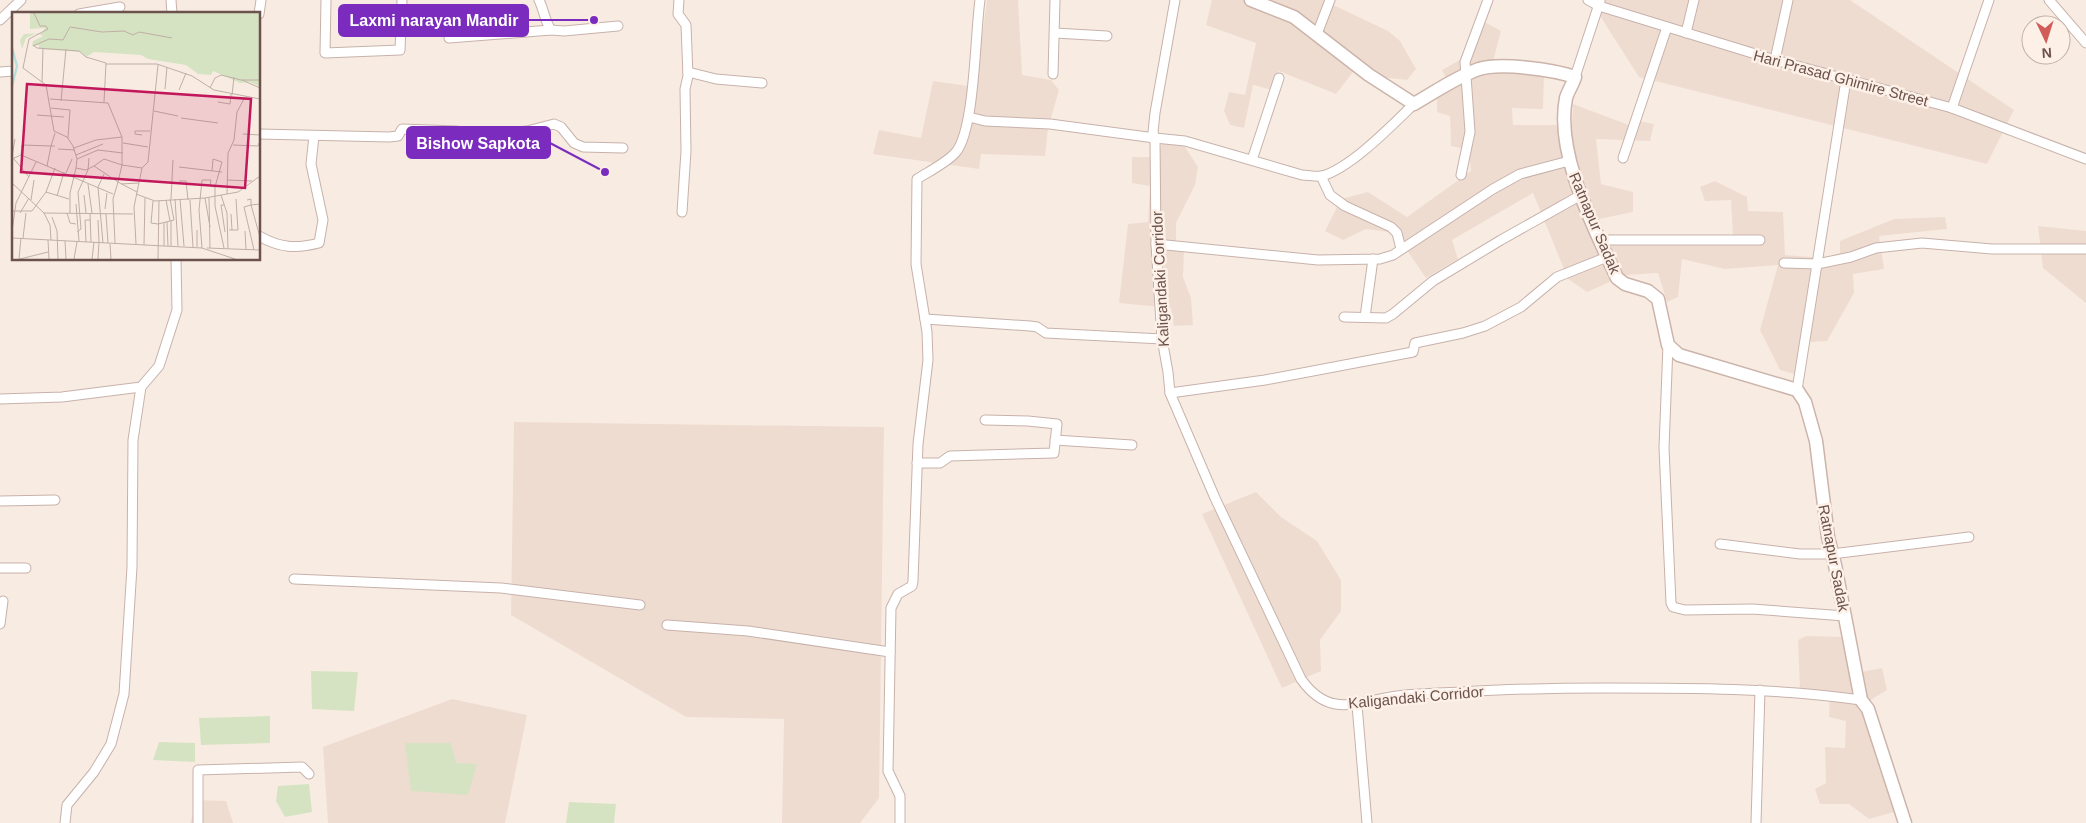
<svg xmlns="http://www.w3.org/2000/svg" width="2086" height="823" font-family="Arial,sans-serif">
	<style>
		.residential { fill: #efdcd1 }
		.green { fill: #d6e3c3 }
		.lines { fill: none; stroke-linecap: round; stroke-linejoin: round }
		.street-casing { stroke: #c7b2ab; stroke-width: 11 }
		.secondary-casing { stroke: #ccb4ab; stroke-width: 15 }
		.street { stroke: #fff; stroke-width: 9 }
		.secondary { stroke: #fff; stroke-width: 12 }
		.labels { text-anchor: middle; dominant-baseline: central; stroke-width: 5; stroke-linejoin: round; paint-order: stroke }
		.street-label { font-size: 15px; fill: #6c524c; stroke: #fcf0e7 }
		.inset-river { fill: none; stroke: #badedd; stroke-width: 2.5 }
		.inset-road { fill: none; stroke: #c0aea6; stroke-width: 1 }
		.view { fill: #c2185b; fill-opacity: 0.15; stroke: #c2185b; stroke-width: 2.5 }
		.inset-edge { fill: none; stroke: #6c524c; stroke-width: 2.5 }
		.leader { fill: none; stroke: #7b2cbf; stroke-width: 2 }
		.callout-dot { fill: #7b2cbf; stroke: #fcf0e7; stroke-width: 2 }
		.callout { fill: #7b2cbf; stroke: #7b2cbf; stroke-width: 2 }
		.callout-label { font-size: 16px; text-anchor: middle; font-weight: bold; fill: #fff }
	</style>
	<rect width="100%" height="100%" fill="#f8ece2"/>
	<g class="residential">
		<path d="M987 0H1018L1022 75 1051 80 1059 90 1048 128 1045 156 981 154 979 169 873 154 879 130 921 138 933 81 975 87Z"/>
		<path d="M1212 0H1328L1327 2 1388 31 1400 41 1416 69 1407 80 1380 77 1360 63 1336 94 1279 71 1272 90 1253 85 1244 128 1230 125 1224 111 1229 92 1245 95 1256 43 1206 25Z"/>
		<path d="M1590 0H1850L2014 110 1987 164 1639 77 1595 8 1591 7 1592 3Z"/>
		<path d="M1481 20 1501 31 1490 73 1544 75 1543 109 1512 108 1513 125H1572L1573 104 1634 127 1638 121 1654 124 1650 141 1596 139 1601 184 1633 192V212L1599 219 1603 234 1639 237H1733L1731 200 1705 201 1700 187 1715 181 1747 197 1748 211 1783 212 1785 255 1825 258 1840 253V241L1894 219 1945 217 1947 229 1879 236 1884 269 1853 274 1854 293 1827 341 1809 342 1802 376 1780 370 1760 330 1778 265 1725 269 1682 259 1678 297 1667 302 1658 273 1626 275 1587 292 1568 279 1533 193 1452 240 1458 259 1426 278 1395 233 1366 229 1343 240 1325 231 1341 199 1368 192 1407 217 1471 171 1469 150 1451 146 1450 116 1437 112V94L1451 87 1442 70 1469 55Z"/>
		<path d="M1162 140 1183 144 1198 167 1195 185 1176 223V246L1184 249 1183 277 1191 298 1193 325 1174 326 1171 308 1119 303 1128 224 1148 222 1150 186 1132 183V157H1160Z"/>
		<path d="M2038 226 2086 231V303L2043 268Z"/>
		<path d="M514 422 884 427 879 798 860 823H782L784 719 686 717 511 615Z"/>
		<path d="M1256 492 1281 517 1317 541 1341 580V611L1320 640 1321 671 1282 688 1202 514Z"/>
		<path d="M1806 636 1844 637 1851 674 1882 668 1887 690 1869 701 1864 720 1894 812 1869 819 1849 804H1820L1815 789 1826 783 1825 747 1845 748 1846 721 1829 717 1830 693 1800 690 1798 640Z"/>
		<path d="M452 699 527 715 505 823H328L323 747Z"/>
		<path d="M198 800 226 801 233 823H190Z"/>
	</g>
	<g class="green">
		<path d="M311 671 358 672 354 711 312 709Z"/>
		<path d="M270 716V743L201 745 199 718Z"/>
		<path d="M159 742 195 743V762L153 760Z"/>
		<path d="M405 743H451L456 763 477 764 468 795 411 791Z"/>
		<path d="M309 784 312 812 285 817 276 801 278 786Z"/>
		<path d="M569 802 616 804 614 823H566Z"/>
	</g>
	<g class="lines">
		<g class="street-casing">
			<g id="street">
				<path d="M171 0 172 14"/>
				<path d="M326 0 325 53 400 50 402 0"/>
				<path d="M539 0C544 10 545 22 551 30L564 31 618 26"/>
				<path d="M679 0 678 14 686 25 688 76 685 89 686 151 682 212"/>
				<path d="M1175 0 1155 113 1153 132 1155 138 1185 141 1302 175C1308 175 1316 177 1322 176 1351 168 1392 125 1414 104"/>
				<path d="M1588 0 1599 6 1775 60 1952 108 2086 159"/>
				<path d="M2049 0 2086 43"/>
				<path d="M79 14 120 7"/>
				<path d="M259 14 261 0"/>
				<path d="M0 20 21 0"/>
				<path d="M1055 33 1107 36"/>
				<path d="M1686 33 1694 0"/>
				<path d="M1317 34 1330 0"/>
				<path d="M449 38 551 30"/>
				<path d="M1775 60 1788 0"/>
				<path d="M0 72 14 71"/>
				<path d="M688 72 716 79 762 83"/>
				<path d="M1053 74 1055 0"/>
				<path d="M1575 77 1600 1"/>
				<path d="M1952 108 1989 0"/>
				<path d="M969 117 985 121 1050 124 1155 138 1156 244 1162 339 1168 372 1170 393 1215 498 1301 679C1330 720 1358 701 1397 696 1418 693 1440 693 1461 692 1509 689 1557 688 1605 688 1691 688 1776 688 1861 700"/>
				<path d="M259 134 389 137 398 136 402 129 456 131 486 135 527 131 554 124 561 127 574 143 583 147 623 148"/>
				<path d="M1623 158 1667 27"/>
				<path d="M1252 160 1279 78"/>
				<path d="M1461 175 1470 132 1465 62 1488 0"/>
				<path d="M1321 176 1330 195 1345 206 1391 227 1397 233 1401 249"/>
				<path d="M259 236C280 248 296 249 319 243L323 220 311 164 314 136"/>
				<path d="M1600 240H1760"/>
				<path d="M1156 244 1318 260 1380 259 1393 255 1493 189 1520 174 1569 161"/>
				<path d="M1784 263 1817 264 1846 80"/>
				<path d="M1344 317 1386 318 1393 314 1433 281 1501 240 1581 195"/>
				<path d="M1365 317 1373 259"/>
				<path d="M925 319 1030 326 1037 327 1046 333 1162 339"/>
				<path d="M1668 345 1664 448 1671 603 1673 607 1685 610 1752 609 1845 616"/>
				<path d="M1797 390 1817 264 1851 257 1876 248 1922 243 1992 249H2086"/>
				<path d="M1170 393 1265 380 1413 352 1415 343 1463 333 1485 326 1521 307 1557 277 1607 257"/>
				<path d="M0 399 62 397 141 387"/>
				<path d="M1055 440 1132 445"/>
				<path d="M917 463H940L950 456 1054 453 1057 424 1028 421 985 420"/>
				<path d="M0 501 55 500"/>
				<path d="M1720 544 1800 554H1832L1969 537"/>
				<path d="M0 568H26"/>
				<path d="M294 579 501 588 640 605"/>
				<path d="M0 624 3 601"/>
				<path d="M667 625 748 631 890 652"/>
				<path d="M1357 705 1367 823"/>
				<path d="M65 823 67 805 94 772 111 744 124 694 132 567 133 440 141 387 159 366 177 310 176 259"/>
				<path d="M198 823V770L302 767 309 774"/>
				<path d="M900 823V796L888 771 891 608 898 594 912 586 913 581 918 444 928 360 927 332 916 264 917 179C928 172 948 162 956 152 975 129 975 34 980 0"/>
				<path d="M1756 823 1760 690"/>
			</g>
		</g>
		<g class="secondary-casing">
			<path id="secondary" d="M1251 0 1294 17 1369 75 1414 104C1435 92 1456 77 1479 69 1501 62 1554 70 1575 77 1573 84 1568 91 1566 98 1555 154 1594 227 1617 278L1625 284 1648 291 1658 299 1668 345 1679 355 1797 390 1805 402 1816 441 1828 537 1835 565 1861 700 1868 709 1905 823"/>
		</g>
		<use href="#street" class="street"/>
		<use href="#secondary" class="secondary"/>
	</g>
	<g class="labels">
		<g class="street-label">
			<text transform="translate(1841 78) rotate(15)">Hari Prasad Ghimire Street</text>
			<text transform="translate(1595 223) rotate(67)">Ratnapur Sadak</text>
			<text transform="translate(1160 279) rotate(-93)">Kaligandaki Corridor</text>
			<text transform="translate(1834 558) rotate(79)">Ratnapur Sadak</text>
			<text transform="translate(1416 697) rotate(-5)">Kaligandaki Corridor</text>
		</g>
	</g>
	<g transform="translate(12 12)">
		<rect width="248" height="248" fill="#f8ece2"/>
		<path d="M18 1H247V74L237 70 228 71 201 59 199 63 186 62 174 53 136 47 129 43 82 40 74 45 69 40 27 37V33L20 34 21 29 31 24 25 21 14 26 10 37 8 28 12 22 30 21 33 16 18 17Z" fill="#d6e3c3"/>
		<path class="inset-river" d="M0 36 5 54 0 74"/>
		<path class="inset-road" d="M22 1 28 14H34L36 17 17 27 11 56 34 73 42 119 55 125 61 134 65 147 64 156 74 158 82 154 106 170 101 187 103 231M21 33 25 36 67 39 74 45 94 51 92 90M21 34 37 27 51 28 58 15 90 20 112 19 121 23 127 20 160 26M94 52H145L180 64 202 78 248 87M230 68 248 76M30 70 31 36M198 76 203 66 209 63 229 68H248M153 77 155 55M167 78 174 61M220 83 222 65M38 87 96 91 110 125V153L130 156M49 89 54 37M206 90 218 92 219 82M39 96 58 98 56 126M142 99 166 104M25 103 52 105M169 106 206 111M231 122 248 123M130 123 123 122V119H138M111 131 136 135M221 133 246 134 248 129M62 136 84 128 110 125M46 137 63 138M9 143 101 182M64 143 91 132M0 144 3 127M0 147 9 143 10 133 39 134 43 121M2 147 17 165M65 147 86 138 111 141M35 154 39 134H43M82 154 92 147 110 153 106 170 125 180M167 155 210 160M130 156 136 150 146 53M200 159 201 147 210 150 203 175V194L212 236M54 161 60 147M215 168 240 169M167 169H174L176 188M0 171 32 201 38 213 39 228M76 172 80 201M109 172 127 171M34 180 57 187M124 182 143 189 193 186 226 180 248 164M215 182 216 141 222 128 225 100 233 85M72 183 74 201M209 183 215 201 216 237M45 184 52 160M193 186 198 215M197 186 198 236M159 187 161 148M163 187 166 234M168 187 172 234M19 188 22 168M154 188 158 209M178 188 181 235M235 188 239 187V193L232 195 242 238M141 189 139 211 146 212 162 208 158 187M64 192 67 229M248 192 239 193 248 225M212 193H209L213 220M93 197 95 181M0 199H20L34 180 43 156M8 201 17 186M32 201 121 202M55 201 58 211 64 212M58 201V181L64 156M78 201 79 230M94 202 96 231M219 202 220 218M40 205 45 219 46 247M86 208 87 230M159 209V234M155 210 156 234M152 211V234M185 218V235M217 218H226L224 187M0 219 4 191 24 150M233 219 234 238M65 220 69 217 66 180 76 158 77 146M0 226 190 236 223 247M11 226 14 201M36 228 37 247M53 229 54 247M74 230 73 208H78M91 231 86 175 92 162M98 232 99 247M124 232 122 195 130 156M132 233 133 186M190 236 187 198 190 168H199L198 174 203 175M195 236 248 238M7 247 9 226M8 247 36 240M62 247 65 230M80 247 82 230M86 247 87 230M146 247 147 189"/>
		<path class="view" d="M15 72 239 87 233 176 9 160Z"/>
		<rect width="248" height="248" class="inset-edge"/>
	</g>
	<path class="leader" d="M594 20L528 20M605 172L550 143"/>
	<g class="callout-dot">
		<circle cx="594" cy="20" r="5"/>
		<circle cx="605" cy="172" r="5"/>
	</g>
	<g class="callout">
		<rect x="339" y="5" width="189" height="31" rx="5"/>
		<rect x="407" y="127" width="143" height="31" rx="5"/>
	</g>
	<g class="callout-label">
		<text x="434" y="26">Laxmi narayan Mandir</text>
		<text x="478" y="149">Bishow Sapkota</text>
	</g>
	<g transform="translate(2046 40) rotate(176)"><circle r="24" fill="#fcf0e7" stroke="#c2b1a9"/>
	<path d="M0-4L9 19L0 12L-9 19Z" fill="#d25c57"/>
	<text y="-8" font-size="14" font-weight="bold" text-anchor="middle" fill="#6c524c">N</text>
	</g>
</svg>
